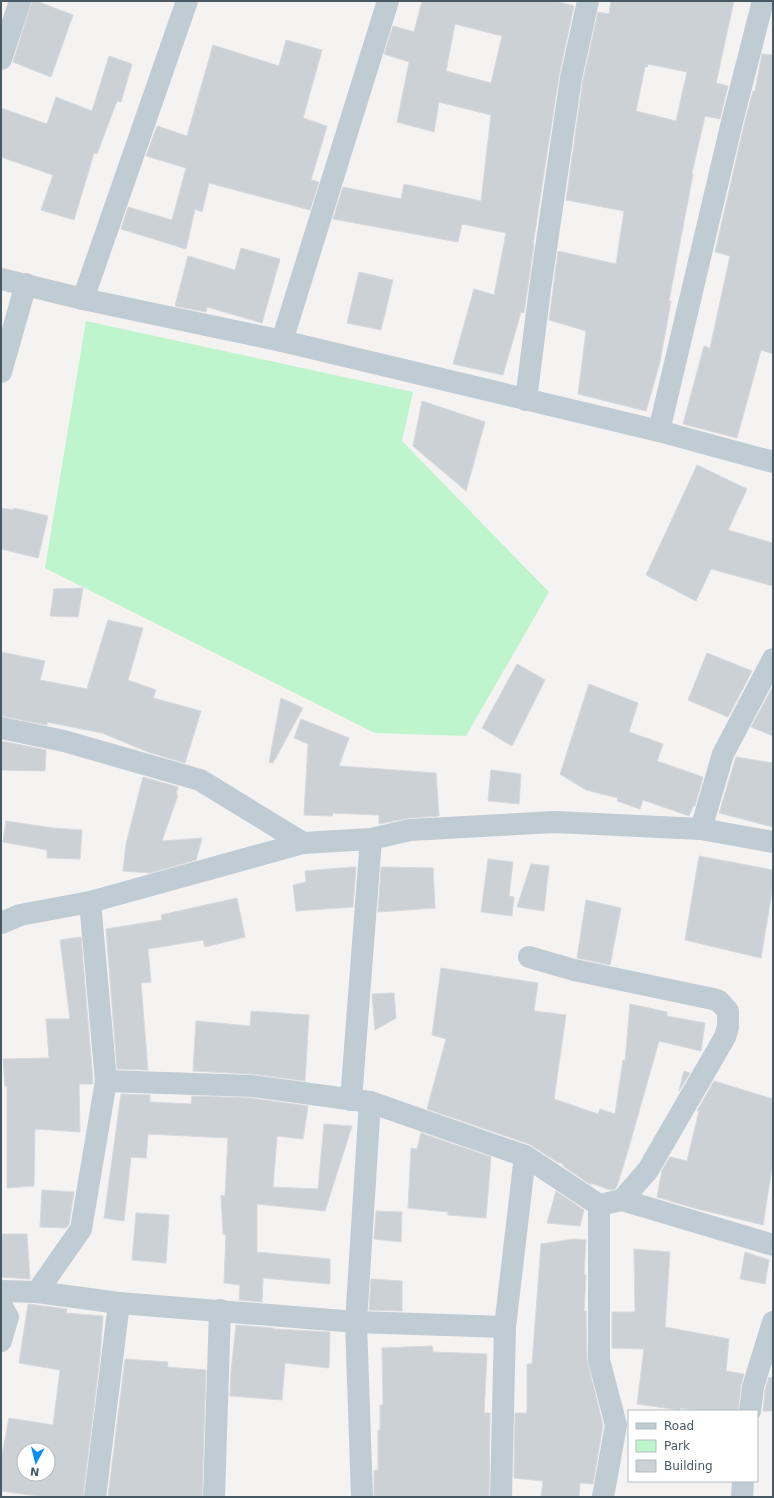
<svg xmlns="http://www.w3.org/2000/svg" width="774" height="1498" font-family="'DejaVu Sans',sans-serif">
	<style>
		.green { fill: #bef5cd }
		.building { fill: #cbd1d5; stroke: #d6d9de; fill-rule: evenodd }
		.lines { fill: none; stroke-linecap: round; stroke-linejoin: round }
		.minor { stroke: #bfccd3; stroke-width: 22 }
	</style>
	<rect width="100%" height="100%" fill="#f5f2f2"/>
	<path class="green" d="M86 321 413 392 402 441 549 592 466 736 375 733 45 568Z"/>
	<g class="building">
		<path d="M32 1H36L73 15 51 77 13 62Z"/>
		<path d="M422 1H555L574 6 559 76 533 245H534L524 313 521 312 503 375 453 364 474 289 494 295 506 233 462 224 458 242 333 219 343 187 401 199 404 184 481 201 491 115 439 102 434 132 397 122 409 62 384 54 393 26 414 32ZM455 24 502 36 491 83 446 71Z"/>
		<path d="M611 1H734L716 83 728 86 720 119 705 116 692 173 693 174 669 301H671L660 362 646 411 578 394 586 331 549 320 558 251 616 264 624 211 566 200 583 80 598 12 609 14ZM648 64 687 72 676 121 636 111 645 67H647Z"/>
		<path d="M286 40 322 50 303 118 327 126 311 180 319 182 310 210 209 183 202 212 195 209 186 249 121 229 128 207 172 220 186 168 146 156 157 126 187 136 213 45 279 66Z"/>
		<path d="M762 54 773 55V354L761 350 737 438 683 424 704 346 710 348 730 256 715 252 744 125 753 91H755Z"/>
		<path d="M109 56 132 64 121 102 117 101 97 154 94 153 74 220 41 210 53 175 1 157V108L47 124 56 97 92 111Z"/>
		<path d="M241 248 280 259 262 323 207 307 206 312 175 306 188 256 235 270Z"/>
		<path d="M359 272 393 280 381 330 347 323Z"/>
		<path d="M422 401 485 422 466 491 413 446Z"/>
		<path d="M697 465 747 489 728 530 773 543V586L711 569 696 601 646 575Z"/>
		<path d="M1 508 13 510 14 508 48 516 38 558 1 549Z"/>
		<path d="M83 588 78 617 50 616 54 589Z"/>
		<path d="M108 620 143 628 128 680 156 690 153 698 201 711 185 763 148 752 102 733 47 722V725L1 716V652L45 661 40 680 87 689Z"/>
		<path d="M707 653 752 671 728 717 688 700Z"/>
		<path d="M517 664 545 680 512 746 482 728Z"/>
		<path d="M589 684 638 703 629 732 663 744 657 761 703 777 695 806H693L689 816 643 800 640 809 617 801 618 798 586 790 560 774Z"/>
		<path d="M773 686V736L751 727Z"/>
		<path d="M281 698 303 708 273 763 269 762Z"/>
		<path d="M301 719 349 738 339 766 436 773 439 816 409 818 379 824V815L333 813 332 816 304 815 308 744 294 738Z"/>
		<path d="M1 741 46 750 45 771 1 770Z"/>
		<path d="M736 757 773 763V827L719 813Z"/>
		<path d="M491 770 521 774 519 804 488 801Z"/>
		<path d="M143 777 178 787 176 795H178L162 841 202 838 196 860 150 873 123 871 126 844Z"/>
		<path d="M6 821 53 828 82 830 80 859 47 858V850L3 842Z"/>
		<path d="M699 856 773 870V886L761 958 685 940Z"/>
		<path d="M488 859 513 862 509 896 514 897 512 916 481 912Z"/>
		<path d="M531 864 549 866 544 911 517 907Z"/>
		<path d="M353 867H356L353 907 296 911 293 885 306 882 305 871Z"/>
		<path d="M381 867 433 868 435 908 378 912Z"/>
		<path d="M237 898 245 937 205 947 203 940 148 949 151 982 141 983 148 1070 117 1069 106 929 162 920 161 915Z"/>
		<path d="M586 900 621 908 610 965 577 958Z"/>
		<path d="M81 937 93 1081V1084H79L80 1132 35 1129 34 1186 7 1188V1086H5L3 1059 49 1058 46 1019H70L60 940Z"/>
		<path d="M441 968 538 983 534 1011 566 1015 554 1099 598 1114 600 1109 615 1114 623 1060 625 1061 630 1004 667 1012V1016L705 1023 701 1051 659 1041 627 1154 617 1186 615 1189 610 1190 591 1183V1185L563 1166V1164L557 1162 529 1144 427 1109 446 1039 432 1035Z"/>
		<path d="M394 993 396 1018 375 1030 372 994Z"/>
		<path d="M251 1011 309 1015 305 1081 252 1074 193 1071 196 1021 250 1026Z"/>
		<path d="M684 1071 690 1073 679 1091Z"/>
		<path d="M714 1081 773 1099V1161L763 1225 694 1208 657 1197 662 1170 670 1157 687 1161 699 1111H697Z"/>
		<path d="M121 1094 150 1095V1102L191 1104 192 1096 251 1098 308 1106 303 1139 277 1136 273 1187 318 1189 324 1124 352 1126 325 1211 257 1204V1252L330 1259V1284L263 1278 262 1302 239 1300 240 1285 224 1283 226 1235 223 1234 221 1195 225 1196 228 1138 148 1134 146 1158 131 1157 124 1221 104 1218Z"/>
		<path d="M421 1133 491 1157 486 1218 448 1215V1212L408 1208 411 1148 417 1149Z"/>
		<path d="M42 1190 74 1192 69 1224 66 1228 40 1227Z"/>
		<path d="M556 1191 584 1210 580 1226 547 1223Z"/>
		<path d="M376 1211 402 1212 401 1242 374 1239Z"/>
		<path d="M136 1213 169 1215 166 1263 132 1260Z"/>
		<path d="M1 1234H27L30 1279 1 1277Z"/>
		<path d="M574 1239 586 1240 584 1275H586L584 1311H586L587 1360 603 1425 593 1484 580 1483 579 1497H541L543 1481 514 1478 515 1413H527V1364H532L541 1244Z"/>
		<path d="M634 1249 670 1252 665 1327 729 1339 726 1371 744 1374 741 1385 738 1411H700L680 1408V1410L637 1404 644 1349 612 1348V1312H635Z"/>
		<path d="M745 1252 769 1260 765 1284 740 1279Z"/>
		<path d="M371 1279 402 1281V1311L369 1310Z"/>
		<path d="M28 1304 67 1309 66 1313 103 1316 100 1357 83 1497H44L1 1491V1460L9 1418 53 1425 60 1370 19 1363ZM24 1450H48V1474H24Z"/>
		<path d="M236 1325 273 1328V1329L330 1332 329 1368 285 1363 282 1400 230 1396 231 1371Z"/>
		<path d="M432 1346 433 1352 487 1354 484 1413H490L489 1497H374V1470H378V1430H380V1405H383L382 1348Z"/>
		<path d="M125 1359 168 1362 167 1367 206 1370 202 1497H108Z"/>
		<path d="M769 1377 773 1378V1411H763L765 1390Z"/>
	</g>
	<g class="lines">
		<g class="minor">
			<path d="M1 59 20 1"/>
			<path d="M1 279 83 299 282 341 659 431 773 462"/>
			<path d="M83 299 187 1"/>
			<path d="M282 341 388 1"/>
			<path d="M1 372 26 284"/>
			<path d="M526 400 540 289 571 78 588 1"/>
			<path d="M659 431 732 122 763 1"/>
			<path d="M1 728 64 741 200 780 303 843"/>
			<path d="M701 829 723 754 773 659"/>
			<path d="M1 923 20 915 90 902 303 843 371 839 410 830 555 822 701 829 773 842"/>
			<path d="M529 957 574 970 713 999 719 1001 728 1011V1027L725 1037 648 1170 622 1200"/>
			<path d="M106 1081 252 1086 370 1102 525 1156 599 1205 622 1200 773 1245"/>
			<path d="M351 1100 371 839"/>
			<path d="M599 1205V1360L616 1425 603 1497"/>
			<path d="M1 1291 37 1292 119 1303 356 1322 505 1327"/>
			<path d="M37 1292 81 1229 106 1081 90 902"/>
			<path d="M1 1305 8 1317 1 1341"/>
			<path d="M750 1411 753 1387 773 1322"/>
			<path d="M95 1497 119 1303"/>
			<path d="M214 1497 220 1310"/>
			<path d="M362 1497 356 1322 370 1102"/>
			<path d="M501 1497 505 1327 525 1156"/>
			<path d="M742 1497 743 1481"/>
		</g>
	</g>
	<rect width="774" height="1498" fill="none" stroke="#475963" stroke-width="4"/>
	<rect x="628" y="1410" width="130" height="72" fill="#ffffff" stroke="#b5bdc1"/>
	<rect x="636" y="1423" width="20" height="6" fill="#bfccd3" stroke="#b5bdc1"/>
	<text x="664" y="1430" font-size="12" fill="#475963">Road</text>
	<rect x="636" y="1440" width="20" height="12" fill="#bef5cd" stroke="#b5bdc1"/>
	<text x="664" y="1450" font-size="12" fill="#475963">Park</text>
	<rect x="636" y="1460" width="20" height="12" fill="#cbd1d5" stroke="#b5bdc1"/>
	<text x="664" y="1470" font-size="12" fill="#475963">Building</text>
	<g transform="translate(36 1462) rotate(187)"><circle r="19" fill="#ffffff" stroke="#b5bdc1"/>
	<path d="M0-3L7 15L0 10L-7 15Z" fill="#068cfb"/>
	<text y="-6" font-size="11" font-weight="bold" text-anchor="middle" fill="#475963">N</text>
	</g>
</svg>
